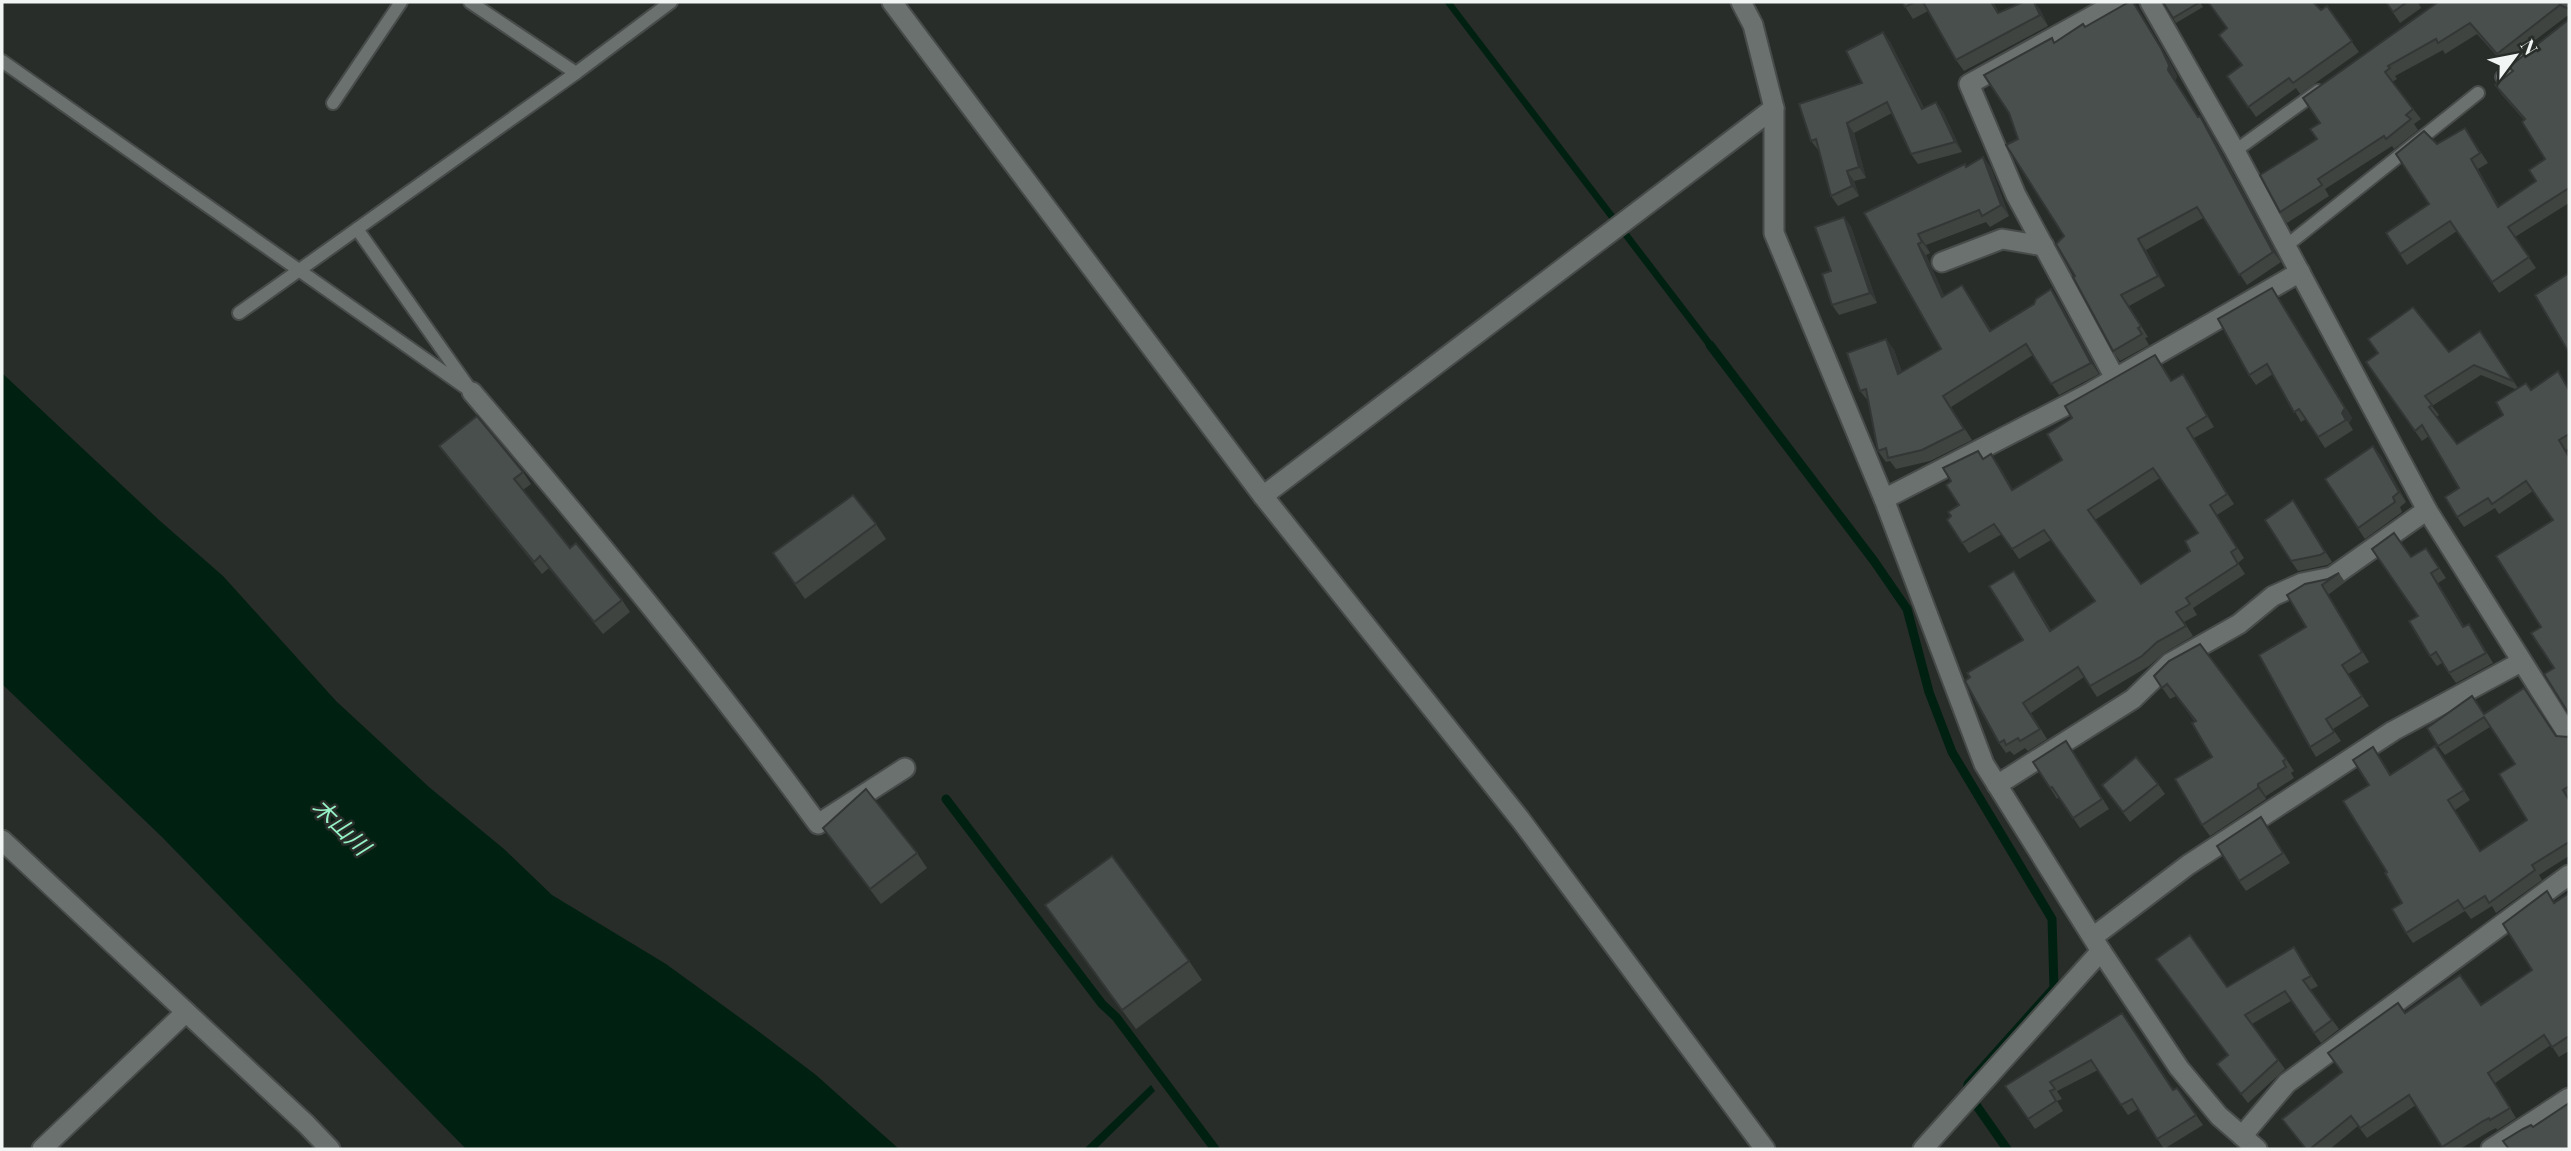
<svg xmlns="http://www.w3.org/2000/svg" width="2571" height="1151" font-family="'Playfair Display','Noto Sans JP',serif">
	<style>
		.water { fill: #002012 }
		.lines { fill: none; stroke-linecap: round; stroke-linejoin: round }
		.stream { stroke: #002012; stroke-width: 9 }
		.service-casing { stroke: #474b49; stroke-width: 16 }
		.minor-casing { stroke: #474b49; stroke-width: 23 }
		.service { stroke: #6b716e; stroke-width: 12 }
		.minor { stroke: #6b716e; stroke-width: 19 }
		.wall { fill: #3f4441; fill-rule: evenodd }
		.shaded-wall { fill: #333735 }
		.building { fill: #494f4c; stroke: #333735; stroke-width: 2; fill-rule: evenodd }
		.labels { text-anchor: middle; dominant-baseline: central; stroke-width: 5; stroke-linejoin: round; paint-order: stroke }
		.water-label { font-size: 23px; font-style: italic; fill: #95f2c5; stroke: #282d2a }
	</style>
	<rect width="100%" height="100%" fill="#282d2a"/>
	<g class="water">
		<path d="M1444 2H1452L1720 352 1714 356Z"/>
		<path d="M2 373 159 520 223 576 336 701 429 787 504 849 552 895 666 964 754 1028 816 1075 899 1149H466L162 837 2 684Z"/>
		<path d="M1151 1085 1155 1091 1096 1149H1084Z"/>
	</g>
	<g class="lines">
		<g class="stream">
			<path d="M1710 345 1874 561 1907 609 1929 692 1952 752 2052 919 2054 988 1968 1084 1967 1092 2007 1149"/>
			<path d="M946 799 1102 1004 1116 1017 1215 1149"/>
		</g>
		<g class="service-casing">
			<g id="service">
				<path d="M470 2 576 73 671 2"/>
				<path d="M2 61 472 392 357 229"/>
				<path d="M2502 77 2522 61"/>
				<path d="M333 103 401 2"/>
				<path d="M2235 151 2318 91"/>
				<path d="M2286 246 2478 93"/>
				<path d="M239 313 576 73"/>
			</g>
		</g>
		<g class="minor-casing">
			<g id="minor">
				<path d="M892 2 1263 496 1520 819 1765 1149"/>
				<path d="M1741 2 1753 25 1774 108V233L1884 499 1984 764 2101 951 2179 1068 2219 1116 2257 1149"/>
				<path d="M2150 2 2235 151 2427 510 2569 736"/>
				<path d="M1942 262 2002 239 2044 246"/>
				<path d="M2115 378 2016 195 1969 84 2118 2"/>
				<path d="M472 392C592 532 709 674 818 824L905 768"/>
				<path d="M1263 496 1774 108"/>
				<path d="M1884 499 2088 394 2300 272"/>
				<path d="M1997 785 2133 699 2170 663 2239 624 2273 596 2302 583 2332 577 2427 510"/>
				<path d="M2 840 306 1124 330 1149"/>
				<path d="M2093 937 2188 865 2393 731 2521 662"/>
				<path d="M2242 1136 2287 1083 2569 875"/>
				<path d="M42 1149 186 1012"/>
				<path d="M1923 1149 2101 951"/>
				<path d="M2491 1149 2569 1098"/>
			</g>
		</g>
		<use href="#service" class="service"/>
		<use href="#minor" class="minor"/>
	</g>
	<g class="wall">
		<path d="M1902 2H1993L1999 13 2040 9 2048 26 1964 71 1956 60 1928 11 1913 19Z"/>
		<path d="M2133 2 2168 59 2177 76 2175 81 2198 117 2207 126 2281 262 2247 285 2203 218 2146 250 2165 286 2129 306 2148 337 2145 338 2149 345 2120 361 2113 351 2075 276 2064 236 2018 139 2052 38 2055 43Z"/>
		<path d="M2200 2 2203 7 2176 23 2173 18Z"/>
		<path d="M2386 2H2418L2421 8 2400 23Z"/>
		<path d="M2438 2H2569V16H2567L2504 64 2477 34 2445 54 2443 50 2395 76 2397 79 2392 82 2421 119 2414 124 2418 130 2394 149 2392 146 2325 189 2329 196 2287 223 2280 212 2317 139 2320 123Z"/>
		<path d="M2327 6 2359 52 2300 94 2296 88 2256 117 2227 76 2241 65 2219 35 2321 10Z"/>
		<path d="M2569 18V203L2515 237 2536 268 2499 293 2457 231 2407 265 2386 233 2429 204 2437 144 2465 128 2488 163 2478 169 2499 206 2536 181 2545 159 2524 120 2502 95 2495 85 2513 72 2509 67 2568 20Z"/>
		<path d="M1883 32 1890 42 1924 108 1936 102 1943 112 1962 152 1918 164 1911 154 1892 113 1854 133 1866 178 1854 181 1859 196 1838 206 1831 196 1819 151 1811 141 1862 83Z"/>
		<path d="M1983 157 1991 168 2009 216 1990 227 1986 222 1926 245 1930 253 1926 255 1944 296H1969L1991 330 2034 304 2051 289 2059 301 2099 374 2059 395 2033 355 1951 407 1972 440 1930 461 1896 469 1890 461 1886 462 1878 451 1869 402 1860 391 1886 339 1894 350 1902 372 1941 349 1864 213 1967 167Z"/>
		<path d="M1844 217 1851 227 1877 303 1839 315 1832 305 1831 271Z"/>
		<path d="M2272 288 2352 418 2349 423 2353 430 2325 448 2306 419 2301 422 2273 374 2256 385 2249 375Z"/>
		<path d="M2480 331 2518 388 2531 390 2569 389V448L2566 450 2554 668 2541 627 2553 520 2533 491 2499 514 2495 508 2464 527 2457 517 2459 488 2429 436 2422 441 2366 362 2449 352ZM2481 375 2515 389 2503 415 2457 444 2436 417 2439 415 2432 406Z"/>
		<path d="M2162 365 2172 381 2183 374 2190 384 2214 427 2194 438 2234 504 2217 515 2244 558 2238 563 2245 574 2193 608 2197 615 2184 622 2193 636 2164 653 2149 666 2097 697 2084 677 2031 713 2047 739 2028 751 2025 748 2014 755 2010 751 2006 753 1999 743 2023 640 2021 581 2051 630 2095 601 2051 540 2019 559 2002 534 1969 553 1947 520 1959 505 1951 481 1984 459 1998 464 2013 490 2062 460ZM2160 478 2198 533 2190 551 2141 584 2095 520Z"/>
		<path d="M439 446 523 472 531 484 523 490 570 548 622 600 630 612 603 634 549 568 542 574 448 458Z"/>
		<path d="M2381 456 2406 502 2400 507 2402 512 2365 539 2325 479Z"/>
		<path d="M2293 500 2332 562 2327 565 2298 571 2291 561Z"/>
		<path d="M876 524 886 539 805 599 773 553Z"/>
		<path d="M2426 548 2446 578 2438 583 2464 626 2476 634 2493 663 2456 683 2442 663 2437 666 2430 656 2418 616 2411 557Z"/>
		<path d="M2339 573 2345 582 2328 595 2369 662 2348 674 2369 706 2333 729 2341 741 2316 757 2310 747 2306 627 2287 595 2328 579Z"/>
		<path d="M2154 676 2286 759 2294 771 2291 773 2294 778 2266 796V799L2210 836 2202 825 2212 757 2195 722 2176 696 2170 699Z"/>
		<path d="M2484 714 2556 736 2568 737 2569 735V856L2539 875 2542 880 2496 913 2492 906 2471 919 2465 911 2413 943 2406 933 2402 903 2387 872 2391 775 2442 756 2470 800 2455 810 2480 851 2527 820 2515 764 2490 727 2445 755 2438 746Z"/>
		<path d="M2073 751 2109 809 2080 828 2059 797 2057 799 2050 788Z"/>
		<path d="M2158 784 2165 794 2130 822 2102 785Z"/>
		<path d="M2268 827 2290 863 2246 891 2239 881Z"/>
		<path d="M823 828 917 853 927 868 881 904Z"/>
		<path d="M2569 893V1051L2559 1057 2551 1045 2495 1083 2516 1118 2497 1130 2496 1128 2490 1131 2460 1149H2444L2416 1105 2367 1138 2358 1126 2330 1149H2306L2282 1119 2342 1072 2405 1013 2481 1005 2532 970 2555 903Z"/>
		<path d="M1058 924 1189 961 1202 980 1136 1029Z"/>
		<path d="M2294 947 2318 986 2310 990 2339 1029 2321 1043 2291 1001 2252 1024 2285 1069 2248 1103 2217 1064 2228 1056 2227 987Z"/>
		<path d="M2122 1013 2174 1090 2177 1088 2203 1125 2164 1149 2138 1109 2128 1115 2098 1070 2057 1091 2062 1099 2057 1101 2063 1111 2035 1129 2005 1086Z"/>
	</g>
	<g class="shaded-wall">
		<path d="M2034 2 2040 9 2048 26 2040 15Z"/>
		<path d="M2133 2 2168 59 2177 76 2175 81 2205 128 2168 70Z"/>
		<path d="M1883 32 1890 42 1929 119 1922 109Z"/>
		<path d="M1936 102 1943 112 1962 152 1955 142Z"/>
		<path d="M2200 116 2207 126 2281 262 2273 252Z"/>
		<path d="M1847 123 1854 133 1866 178 1859 167Z"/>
		<path d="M1983 157 1991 168 2009 216 2001 205Z"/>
		<path d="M2471 159 2478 169 2505 217 2498 207Z"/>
		<path d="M1847 171 1854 181 1859 196 1852 186Z"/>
		<path d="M1844 217 1851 227 1877 303 1870 293Z"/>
		<path d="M1918 234 1926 245 1930 253 1922 242Z"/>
		<path d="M2138 239 2146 250 2165 286 2158 276Z"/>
		<path d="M1918 244 1926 255 1950 308 1942 297Z"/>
		<path d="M2272 288 2352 418 2349 423 2353 430 2342 413Z"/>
		<path d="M2051 289 2059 301 2099 374 2091 363Z"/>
		<path d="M1886 339 1894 350 1906 385 1898 374Z"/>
		<path d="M2183 374 2190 384 2214 427 2207 416Z"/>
		<path d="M2187 428 2194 438 2234 504 2227 494Z"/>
		<path d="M2373 446 2381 456 2406 502 2399 492Z"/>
		<path d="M2431 573 2438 583 2470 637 2463 627Z"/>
		<path d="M2258 784 2266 796V799L2258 788Z"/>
		<path d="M2294 947 2300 956 2318 986 2311 976Z"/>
	</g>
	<g class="building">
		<path d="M1902 2H1915L1905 7Z"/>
		<path d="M1923 2H1991L1998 13 2023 2H2034L2040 15 1956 60Z"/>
		<path d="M2129 2H2133L2161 48 2169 65 2168 70 2198 117 2200 116 2273 252 2239 275 2197 207 2138 239 2158 276 2121 295 2141 326 2138 328 2142 334 2113 351 2073 277 2075 276 2056 244 2064 236 2006 145 2018 139 2009 113 1984 75 2052 38 2054 43 2083 24 2085 27Z"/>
		<path d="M2163 2H2200L2173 18Z"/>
		<path d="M2208 2H2313L2321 10 2327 6 2352 41 2293 83 2289 78 2248 107 2227 76 2242 65 2219 35 2227 28Z"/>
		<path d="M2386 2H2407L2393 12Z"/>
		<path d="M2438 2H2569V11V9L2560 5 2497 54 2470 23 2438 43 2436 39 2388 66 2390 68 2385 72 2413 109 2406 115 2411 119 2386 139 2384 136 2318 179 2322 185 2280 212 2260 175 2317 139 2310 129 2320 123 2303 98Z"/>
		<path d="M2569 18V188L2508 227 2529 257 2492 282 2450 221 2400 254 2386 233 2429 204 2396 154 2424 131 2437 144 2465 128 2480 153 2471 159 2498 207 2536 181 2529 170 2545 159 2522 122 2525 119 2495 85 2513 71 2509 67 2568 20Z"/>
		<path d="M1883 32 1922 109 1936 102 1955 142 1911 154 1887 102 1847 123 1859 167 1847 171 1852 186 1831 196 1816 139 1811 141 1799 104 1862 83 1846 51Z"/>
		<path d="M1983 157 2001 205 1982 216 1979 210 1918 234 1922 242 1918 244 1942 297 1962 285 1990 331 2034 304 2036 299 2051 289 2091 363 2051 384 2026 344 1943 396 1964 429 1922 450 1888 458 1886 448 1878 451 1866 389 1860 391 1847 353 1886 339 1898 374 1941 349 1864 213 1965 164 1966 167Z"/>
		<path d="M1844 217 1870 293 1832 305 1822 274 1831 271 1815 227Z"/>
		<path d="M2569 273V350L2568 351 2535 295Z"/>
		<path d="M2272 288 2345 408 2342 413 2346 420 2318 437 2299 409 2294 412 2267 364 2249 375 2218 319Z"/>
		<path d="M2413 307 2449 352 2480 331 2513 381 2474 365 2425 396 2432 405 2429 407 2457 444 2503 415 2496 402 2526 383 2531 390 2558 371 2569 390V434L2559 440 2569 457V714L2544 674 2554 668 2531 633 2541 627 2496 556 2553 520 2526 481 2492 504 2488 498 2457 517 2445 497 2459 488 2422 425 2415 431 2366 362 2378 353 2368 339Z"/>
		<path d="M2155 355 2171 381 2183 374 2207 416 2187 428 2227 494 2210 505 2237 548 2231 552 2238 564 2186 598 2190 604 2176 612 2186 626 2157 642 2142 656 2090 686 2078 667 2023 703 2040 729 2020 741 2018 738 2006 745 2004 740 1999 743 1965 681 1970 677 1967 673 2023 640 1989 586 2014 571 2050 631 2095 601 2044 530 2012 549 1994 524 1962 543 1947 520 1951 516 1948 512 1959 505 1946 485 1951 481 1943 468 1978 451 1983 459 1991 454 2012 490 2062 460 2047 434 2072 418 2065 406ZM2153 468 2198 533 2185 541 2190 551 2141 584 2088 510Z"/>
		<path d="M477 416 523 472 514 479 570 548 576 543 622 600 594 622 540 556 534 562 439 446Z"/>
		<path d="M2373 446 2399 492 2393 497 2395 502 2358 528 2325 479Z"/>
		<path d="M853 495 876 524 795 584 773 553Z"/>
		<path d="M2293 500 2325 552 2320 555 2291 561 2265 520Z"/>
		<path d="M2394 533 2411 557 2426 548 2439 568 2431 573 2463 627 2469 624 2486 653 2449 673 2436 652 2430 656 2409 621 2418 616 2372 549Z"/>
		<path d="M2339 573 2322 585 2362 652 2342 665 2362 696 2326 719 2334 732 2310 747 2259 655 2306 627 2287 595 2305 584 2328 579Z"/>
		<path d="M2200 644 2286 759 2283 761 2286 767 2258 784V788L2202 825 2175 779 2212 757 2192 723 2196 721 2167 684 2162 688 2154 676 2169 661Z"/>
		<path d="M2524 688 2556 736 2568 737 2569 735V786L2563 790 2569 800V842L2532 865 2535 870 2489 903 2485 896 2464 909 2458 900 2406 933 2392 909 2402 903 2385 873 2387 872 2343 801 2369 785 2353 760 2373 747 2390 775 2435 746 2464 790 2448 800 2480 851 2527 820 2499 774 2515 764 2484 717 2438 746 2427 728 2472 696 2484 714Z"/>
		<path d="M2066 741 2102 799 2073 818 2052 787 2050 788 2033 762Z"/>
		<path d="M2136 757 2158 784 2123 812 2102 785Z"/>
		<path d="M866 789 917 853 870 889 823 828Z"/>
		<path d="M2261 817 2283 853 2239 881 2217 846Z"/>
		<path d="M1112 856 1189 961 1122 1010 1045 905Z"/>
		<path d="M2547 891 2554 903 2569 893V1036L2552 1047 2544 1035 2488 1073 2510 1108 2490 1120 2489 1118 2483 1121 2442 1147 2409 1095 2360 1128 2351 1116 2310 1149H2306L2282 1119 2342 1072 2328 1053 2398 1003 2405 1013 2460 975 2481 1005 2532 970 2503 924Z"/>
		<path d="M2190 935 2227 987 2294 947 2311 976 2303 980 2332 1020 2314 1033 2285 991 2245 1015 2278 1060 2241 1094 2217 1064 2228 1055 2156 959Z"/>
		<path d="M2122 1013 2173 1090 2177 1088 2196 1115 2157 1139 2132 1099 2121 1105 2091 1060 2050 1082 2055 1089 2050 1091 2056 1101 2028 1119 2005 1086Z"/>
		<path d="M2569 1103V1149H2509L2503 1141 2523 1129 2531 1125 2533 1127Z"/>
	</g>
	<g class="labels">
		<g class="water-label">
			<text transform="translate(342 826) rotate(44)">木山川</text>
		</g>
	</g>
	<rect width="2571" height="1151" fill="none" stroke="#f1f5f3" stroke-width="7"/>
	<g transform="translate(2515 56) rotate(58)" stroke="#282d2a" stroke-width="5" paint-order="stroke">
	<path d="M0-5L12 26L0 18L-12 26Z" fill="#f1f5f3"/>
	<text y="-10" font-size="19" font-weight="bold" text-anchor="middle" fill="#f1f5f3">N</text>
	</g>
</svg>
